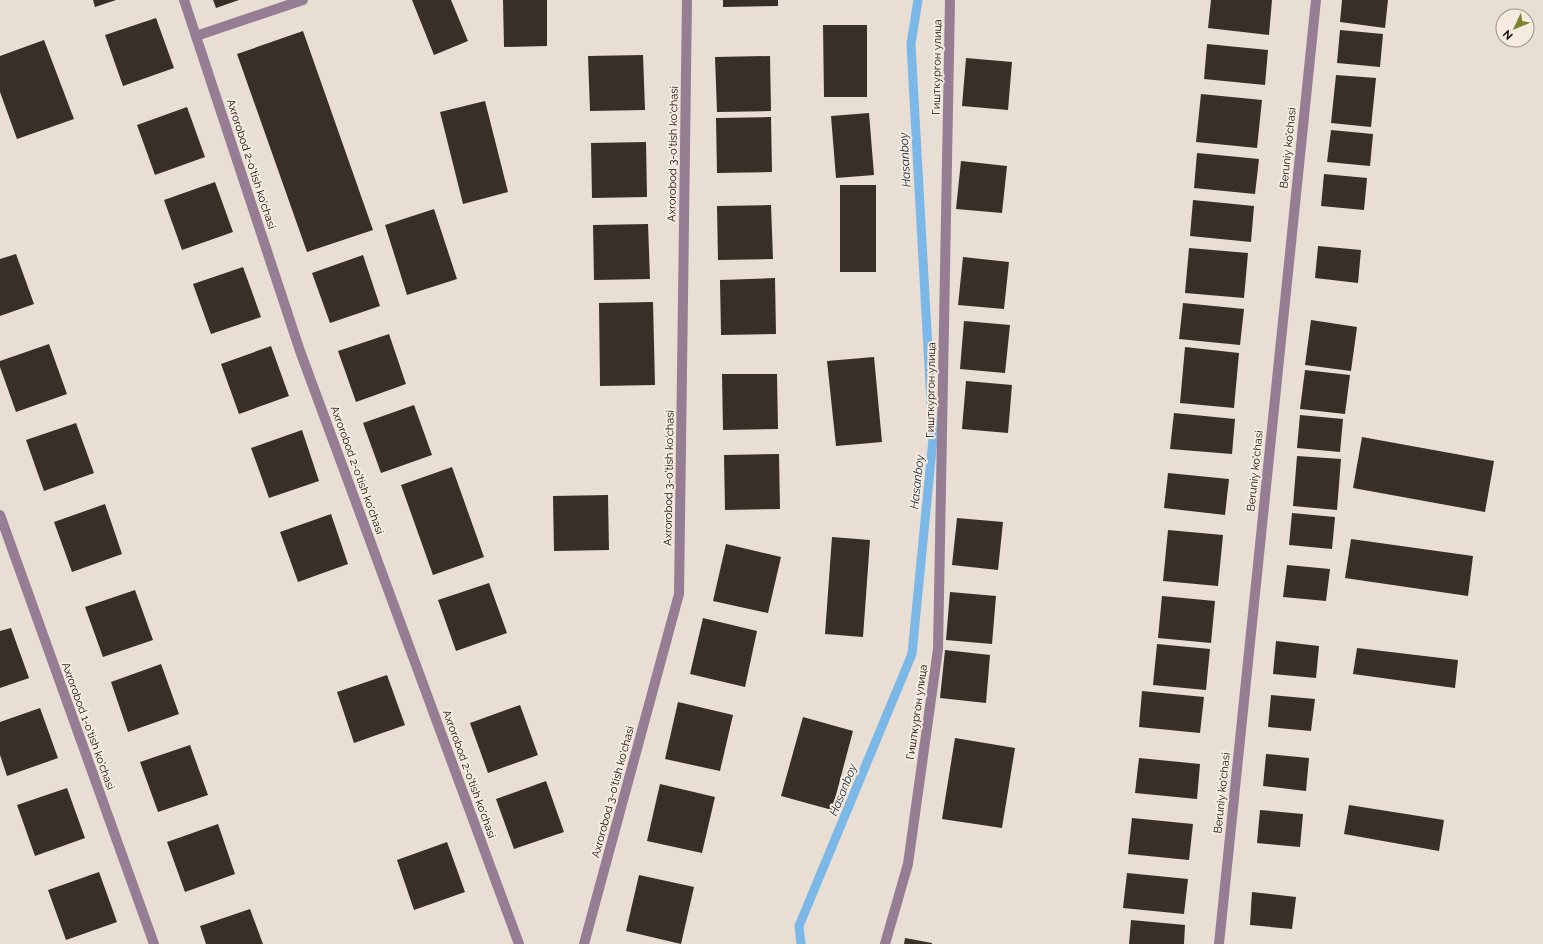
<svg xmlns="http://www.w3.org/2000/svg" width="1543" height="944" font-family="Raleway,sans-serif">
	<style>
		.lines { fill: none; stroke-linecap: round; stroke-linejoin: round }
		.stream { stroke: #7bb8e8; stroke-width: 9 }
		.building { fill: #383028 }
		.minor { stroke: #957d93; stroke-width: 10 }
		.labels { text-anchor: middle; dominant-baseline: central; stroke-width: 4; stroke-linejoin: round; paint-order: stroke }
		.street-label { font-size: 11px; fill: #100c09; stroke: #f7ebe0 }
		.water-label { font-size: 12px; font-style: italic; fill: #132e42; stroke: #f7ebe0 }
	</style>
	<rect width="100%" height="100%" fill="#e9ded3"/>
	<g class="lines">
		<path class="stream" d="M801 944 799 926 912 654 933 439 911 44 918 0"/>
	</g>
	<g class="building">
		<path d="M93 0H116L95 7Z"/>
		<path d="M213 0H239L216 8Z"/>
		<path d="M412 0H451L468 41 434 55Z"/>
		<path d="M503 0H547V46L504 47Z"/>
		<path d="M723 0H778V6L723 7Z"/>
		<path d="M1211 0H1272L1269 35 1208 28Z"/>
		<path d="M1342 0H1388L1385 28 1340 22Z"/>
		<path d="M156 18 174 68 123 86 105 35Z"/>
		<path d="M823 25H867V97H824Z"/>
		<path d="M1340 30 1383 34 1380 67 1337 63Z"/>
		<path d="M303 31 373 230 307 252 237 54Z"/>
		<path d="M44 40 74 119 17 139 0 92V56Z"/>
		<path d="M1207 44 1268 50 1265 85 1204 79Z"/>
		<path d="M643 55 645 110 590 111 588 56Z"/>
		<path d="M770 56 771 111 717 112 715 57Z"/>
		<path d="M966 58 1012 62 1008 110 962 106Z"/>
		<path d="M1336 75 1376 78 1371 127 1331 123Z"/>
		<path d="M1201 94 1262 100 1257 148 1196 142Z"/>
		<path d="M485 101 508 192 463 204 440 112Z"/>
		<path d="M187 107 205 157 155 175 137 125Z"/>
		<path d="M869 113 874 175 836 178 831 116Z"/>
		<path d="M771 117 772 172 717 173 716 118Z"/>
		<path d="M1331 130 1373 134 1370 166 1327 162Z"/>
		<path d="M646 142 647 197 592 198 591 143Z"/>
		<path d="M1197 153 1259 159 1255 194 1194 188Z"/>
		<path d="M961 161 1007 166 1002 213 956 209Z"/>
		<path d="M1324 174 1367 178 1364 210 1321 206Z"/>
		<path d="M215 182 233 232 182 250 164 200Z"/>
		<rect x="840" y="185" width="36" height="87"/>
		<path d="M1193 200 1254 206 1251 242 1190 236Z"/>
		<path d="M771 205 773 259 718 260 717 206Z"/>
		<path d="M434 209 457 279 407 295 385 225Z"/>
		<path d="M648 224 650 279 594 280 593 225Z"/>
		<path d="M1318 246 1361 250 1358 283 1315 278Z"/>
		<path d="M1189 248 1248 253 1244 298 1185 293Z"/>
		<path d="M16 254 34 304 0 316V259Z"/>
		<path d="M363 255 380 306 330 323 312 273Z"/>
		<path d="M963 257 1009 262 1004 309 958 305Z"/>
		<path d="M243 267 261 317 211 334 193 284Z"/>
		<path d="M775 278 776 334 721 335 720 280Z"/>
		<path d="M653 302 655 385 600 386 599 303Z"/>
		<path d="M1183 303 1244 309 1240 345 1179 339Z"/>
		<path d="M1311 320 1357 327 1351 371 1305 365Z"/>
		<path d="M964 321 1010 325 1005 373 960 369Z"/>
		<path d="M389 334 406 384 356 402 338 351Z"/>
		<path d="M49 344 67 394 16 412 0 367V361Z"/>
		<path d="M271 346 289 396 239 414 221 364Z"/>
		<path d="M1185 347 1239 353 1234 408 1180 403Z"/>
		<path d="M874 357 882 442 836 446 827 361Z"/>
		<path d="M1305 370 1350 375 1345 414 1300 409Z"/>
		<path d="M722 374H777L778 429 723 430Z"/>
		<path d="M966 381 1012 385 1008 433 962 429Z"/>
		<path d="M414 405 432 455 381 473 363 423Z"/>
		<path d="M1174 413 1235 419 1232 454 1170 449Z"/>
		<path d="M1300 415 1343 419 1340 452 1297 448Z"/>
		<path d="M76 423 94 473 44 491 26 440Z"/>
		<path d="M302 430 319 481 269 498 251 448Z"/>
		<path d="M1362 437 1494 461 1485 512 1353 488Z"/>
		<path d="M779 454 780 509 725 510 724 455Z"/>
		<path d="M1297 456 1341 459 1337 510 1293 506Z"/>
		<path d="M452 467 484 557 433 575 401 485Z"/>
		<path d="M1168 473 1229 479 1225 515 1164 508Z"/>
		<path d="M608 495 609 550 554 551 553 496Z"/>
		<path d="M105 504 122 554 72 572 54 522Z"/>
		<path d="M1292 513 1335 517 1332 549 1289 545Z"/>
		<path d="M331 514 348 564 298 582 280 532Z"/>
		<path d="M957 518 1003 522 998 570 952 565Z"/>
		<path d="M1168 530 1223 535 1218 586 1163 581Z"/>
		<path d="M832 537 870 540 863 637 825 634Z"/>
		<path d="M1351 539 1473 556 1468 596 1345 578Z"/>
		<path d="M726 544 781 557 768 613 713 601Z"/>
		<path d="M1287 565 1330 569 1326 601 1283 597Z"/>
		<path d="M489 583 507 633 456 651 438 600Z"/>
		<path d="M135 590 153 640 103 657 85 607Z"/>
		<path d="M950 592 996 596 992 644 946 640Z"/>
		<path d="M1162 596 1215 601 1211 643 1158 638Z"/>
		<path d="M703 618 757 631 745 687 690 674Z"/>
		<path d="M11 628 29 678 0 688V631Z"/>
		<path d="M1276 641 1319 646 1316 678 1273 674Z"/>
		<path d="M1157 644 1210 649 1206 690 1153 685Z"/>
		<path d="M1357 648 1458 660 1455 688 1353 674Z"/>
		<path d="M945 650 990 655 986 703 940 698Z"/>
		<path d="M161 664 179 714 128 732 111 682Z"/>
		<path d="M387 675 405 725 354 743 337 692Z"/>
		<path d="M1142 691 1204 697 1200 733 1139 727Z"/>
		<path d="M1271 695 1315 699 1311 731 1268 727Z"/>
		<path d="M678 702 733 715 720 771 665 759Z"/>
		<path d="M520 705 538 755 488 773 470 723Z"/>
		<path d="M40 708 58 758 7 776 0 755V722Z"/>
		<path d="M803 717 853 731 832 810 781 796Z"/>
		<path d="M955 738 1015 748 1002 828 942 819Z"/>
		<path d="M190 745 208 795 158 812 140 762Z"/>
		<path d="M1266 754 1309 758 1306 791 1263 786Z"/>
		<path d="M1139 758 1200 764 1197 799 1135 793Z"/>
		<path d="M546 781 564 832 514 849 496 799Z"/>
		<path d="M660 784 715 797 702 853 647 841Z"/>
		<path d="M67 788 85 838 35 856 17 805Z"/>
		<path d="M1349 805 1444 820 1439 851 1344 834Z"/>
		<path d="M1260 810 1303 814 1300 847 1257 843Z"/>
		<path d="M1132 818 1193 824 1189 860 1128 854Z"/>
		<path d="M218 824 235 874 185 892 167 842Z"/>
		<path d="M447 842 465 892 414 910 397 860Z"/>
		<path d="M99 872 117 922 66 940 48 890Z"/>
		<path d="M1127 873 1188 879 1184 914 1123 908Z"/>
		<path d="M639 875 694 887 681 944 626 931Z"/>
		<path d="M1252 892 1296 897 1292 929 1250 925Z"/>
		<path d="M250 909 263 944H206L200 926Z"/>
		<path d="M1131 920 1185 925 1184 944H1129Z"/>
		<path d="M905 938 932 943V944H904Z"/>
	</g>
	<g class="lines">
		<g class="minor">
			<path d="M184 0 300 351 519 944"/>
			<path d="M196 36 303 0"/>
			<path d="M0 515 154 944"/>
			<path d="M584 944 679 594 687 0"/>
			<path d="M885 944 908 864 938 649 950 0"/>
			<path d="M1219 944 1316 0"/>
		</g>
	</g>
	<g class="labels">
		<g class="street-label">
			<text transform="translate(937 67) rotate(-89)">Гишткургон улица</text>
			<text transform="translate(1288 148) rotate(-84)">Beruniy ko'chasi</text>
			<text transform="translate(673 154) rotate(-89)">Axrorobod 3-o'tish ko'chasi</text>
			<text transform="translate(251 164) rotate(72)">Axrorobod 2-o'tish ko'chasi</text>
			<text transform="translate(931 390) rotate(-89)">Гишткургон улица</text>
			<text transform="translate(357 470) rotate(70)">Axrorobod 2-o'tish ko'chasi</text>
			<text transform="translate(1255 471) rotate(-84)">Beruniy ko'chasi</text>
			<text transform="translate(669 478) rotate(-89)">Axrorobod 3-o'tish ko'chasi</text>
			<text transform="translate(917 712) rotate(-82)">Гишткургон улица</text>
			<text transform="translate(88 726) rotate(70)">Axrorobod 1-o'tish ko'chasi</text>
			<text transform="translate(469 774) rotate(70)">Axrorobod 2-o'tish ko'chasi</text>
			<text transform="translate(613 792) rotate(-75)">Axrorobod 3-o'tish ko'chasi</text>
			<text transform="translate(1222 793) rotate(-84)">Beruniy ko'chasi</text>
		</g>
		<g class="water-label">
			<text transform="translate(905 160) rotate(-93)">Hasanboy</text>
			<text transform="translate(917 482) rotate(-84)">Hasanboy</text>
			<text transform="translate(843 790) rotate(-68)">Hasanboy</text>
		</g>
	</g>
	<g transform="translate(1515 28) rotate(226)"><circle r="19" fill="#f7ebe0" stroke="#9b928a"/>
	<path d="M0-3L7 15L0 10L-7 15Z" fill="#7d8430"/>
	<text y="-6" font-size="11" font-weight="bold" text-anchor="middle" fill="#100c09">N</text>
	</g>
</svg>
